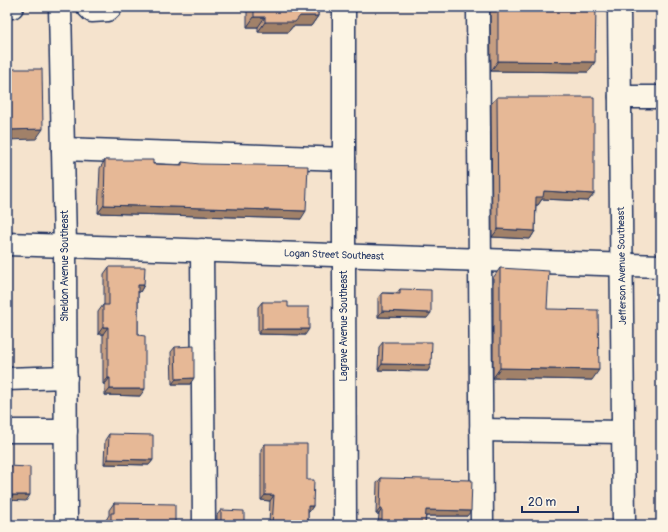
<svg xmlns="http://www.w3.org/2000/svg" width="668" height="532" font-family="Pangolin,sans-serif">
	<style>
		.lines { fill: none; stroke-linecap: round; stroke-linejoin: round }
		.minor-casing { stroke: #1b2f5e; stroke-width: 25 }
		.minor { stroke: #fcf5e5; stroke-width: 22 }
		.wall { fill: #c69e81; stroke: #1b2f5e }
		.shaded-wall { fill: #a18169; stroke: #1b2f5e }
		.building { fill: #e6b896; stroke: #1b2f5e }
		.labels { text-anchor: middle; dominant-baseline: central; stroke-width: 3; stroke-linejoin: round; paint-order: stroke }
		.street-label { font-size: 10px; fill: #1b2f5e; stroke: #fcf5e5 }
	</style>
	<rect width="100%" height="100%" fill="#f5e3cd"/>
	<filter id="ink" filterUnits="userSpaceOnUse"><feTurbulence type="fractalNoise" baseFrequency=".025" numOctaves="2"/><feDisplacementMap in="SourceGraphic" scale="8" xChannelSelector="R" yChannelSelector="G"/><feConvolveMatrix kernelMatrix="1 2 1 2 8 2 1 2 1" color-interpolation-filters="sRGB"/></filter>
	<g filter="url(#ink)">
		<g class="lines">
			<g class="minor-casing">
				<g id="minor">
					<path d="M7 7H12"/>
					<path d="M60 7 65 246 66 525"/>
					<path d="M88 7 92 11 108 10 111 7"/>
					<path d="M344 7V271L345 525"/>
					<path d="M478 7 482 525"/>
					<path d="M619 7 624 525"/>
					<path d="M620 97H661"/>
					<path d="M63 149 344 159"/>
					<path d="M7 244 661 266"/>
					<path d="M202 250 204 525"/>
					<path d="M7 379 66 377"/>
					<path d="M481 430 623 432"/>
					<path d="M7 431H66"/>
				</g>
			</g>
			<use href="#minor" class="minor"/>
		</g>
		<g class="wall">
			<path d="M244 7H318V16L311 26H293L288 32H258V27H247V11H244Z"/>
			<path d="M490 7H596L588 72 491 71Z"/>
			<path d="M497 97 594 194 588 201 542 199 538 205H536L535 231 530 239 492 237 491 104Z"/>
			<path d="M105 160 153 164 180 165 182 162 301 219 98 213 100 168Z"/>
			<path d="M109 267 144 285 140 292H138V335L140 396 105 395V384H103V334H98V312L103 305H104V274Z"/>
			<path d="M500 268 547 309 592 380 493 378V278Z"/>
			<path d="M400 289 427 318 378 317V298L382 293H397Z"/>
			<path d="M262 302 288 307 305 335 258 334V307Z"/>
			<path d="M383 342 431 365 428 371 378 370 379 347Z"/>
			<path d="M175 347 190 384H172L171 352Z"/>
			<path d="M109 434 153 460 149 465 104 464 105 440Z"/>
			<path d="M265 444 307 480 313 506 309 512H308V525H269L270 501 261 500V449Z"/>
			<path d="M381 478 467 516H426L425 525H378L379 514H376L377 483Z"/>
			<path d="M114 503 175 525H106V520L109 515V510Z"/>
			<path d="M221 510 244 525H217V515Z"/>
		</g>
		<g class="shaded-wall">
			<path d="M246 7H250L247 11H244Z"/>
			<path d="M300 16H318L311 26H293L288 32H258L265 22Z"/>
			<path d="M254 17H265L258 27H247Z"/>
			<path d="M498 61 595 62 588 72 491 71Z"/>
			<path d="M43 129 36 139 7 140V130Z"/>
			<path d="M544 191 594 194 588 201 542 199 538 205H530L536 197Z"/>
			<path d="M104 205 306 211 301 219 98 213Z"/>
			<path d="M498 229 535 231 530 239 492 237Z"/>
			<path d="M138 285H144L140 292H133Z"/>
			<path d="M382 311 431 313 427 318 378 317Z"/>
			<path d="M103 327H108L103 334H98Z"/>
			<path d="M262 329H309L305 335 258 334Z"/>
			<path d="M382 364 431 365 428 371 378 370Z"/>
			<path d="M500 368 599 370 592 380 493 378Z"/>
			<path d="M108 378H110L105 384H103Z"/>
			<path d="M194 378 190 384H172L176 379Z"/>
			<path d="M110 389H145L140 396 105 395Z"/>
			<path d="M108 459 153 460 149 465 104 464Z"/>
			<path d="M7 495H30L26 501 7 500Z"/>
			<path d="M265 495H274L270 501 261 500Z"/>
			<path d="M308 506H313L309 512H304Z"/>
			<path d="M380 509H382L379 514H376Z"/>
			<path d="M426 510 471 511 467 516H422Z"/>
		</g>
		<g class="building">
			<path d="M254 7H318V16H300L295 22H265V17H254Z"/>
			<path d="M498 7H596L595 62 498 61Z"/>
			<path d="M7 69H42L43 129 7 130Z"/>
			<path d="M497 97H594V194L544 191 543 197H536L535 231 498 229Z"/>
			<path d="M105 160H153V164L182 165V162L200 164 308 166 306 211 104 205Z"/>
			<path d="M109 267H145L144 285H138V335L145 336V389H110V378H108V327H103V305H109Z"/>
			<path d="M500 268 549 271 547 309 598 310 599 370 500 368Z"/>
			<rect x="7" y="280" width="2" height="69"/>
			<path d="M400 289 431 290V313L382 311V293L400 294Z"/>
			<path d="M262 302H288V307H309V329H262Z"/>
			<path d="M383 342H432L431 365 382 364Z"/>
			<path d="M194 346V378L176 379 175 347Z"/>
			<path d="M109 434 153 435V460L108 459Z"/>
			<path d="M265 444H307V480H314L313 506H308V525H272L274 495H265Z"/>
			<path d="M7 466 30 467V495H7Z"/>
			<path d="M381 478 472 480 471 511 426 510 425 525H382V509H380Z"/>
			<path d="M114 503 175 504V525H111V513H114Z"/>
			<path d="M221 510 244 511V525H221Z"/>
		</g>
	</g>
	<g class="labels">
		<g class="street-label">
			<text transform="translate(334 255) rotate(2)">Logan Street Southeast</text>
			<text transform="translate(65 266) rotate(-90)">Sheldon Avenue Southeast</text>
			<text transform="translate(622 266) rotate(-91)">Jefferson Avenue Southeast</text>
			<text transform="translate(344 326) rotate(-90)">Lagrave Avenue Southeast</text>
		</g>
	</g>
	<rect width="668" height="532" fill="none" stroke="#fcf5e5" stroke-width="24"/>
	<rect x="12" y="12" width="644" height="508" fill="none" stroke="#1b2f5e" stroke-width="1.5" filter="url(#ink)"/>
	<path d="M522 506v6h56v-6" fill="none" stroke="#1b2f5e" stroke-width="2"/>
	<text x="528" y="506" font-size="12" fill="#1b2f5e" stroke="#fcf5e5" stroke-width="3" paint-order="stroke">20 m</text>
</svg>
